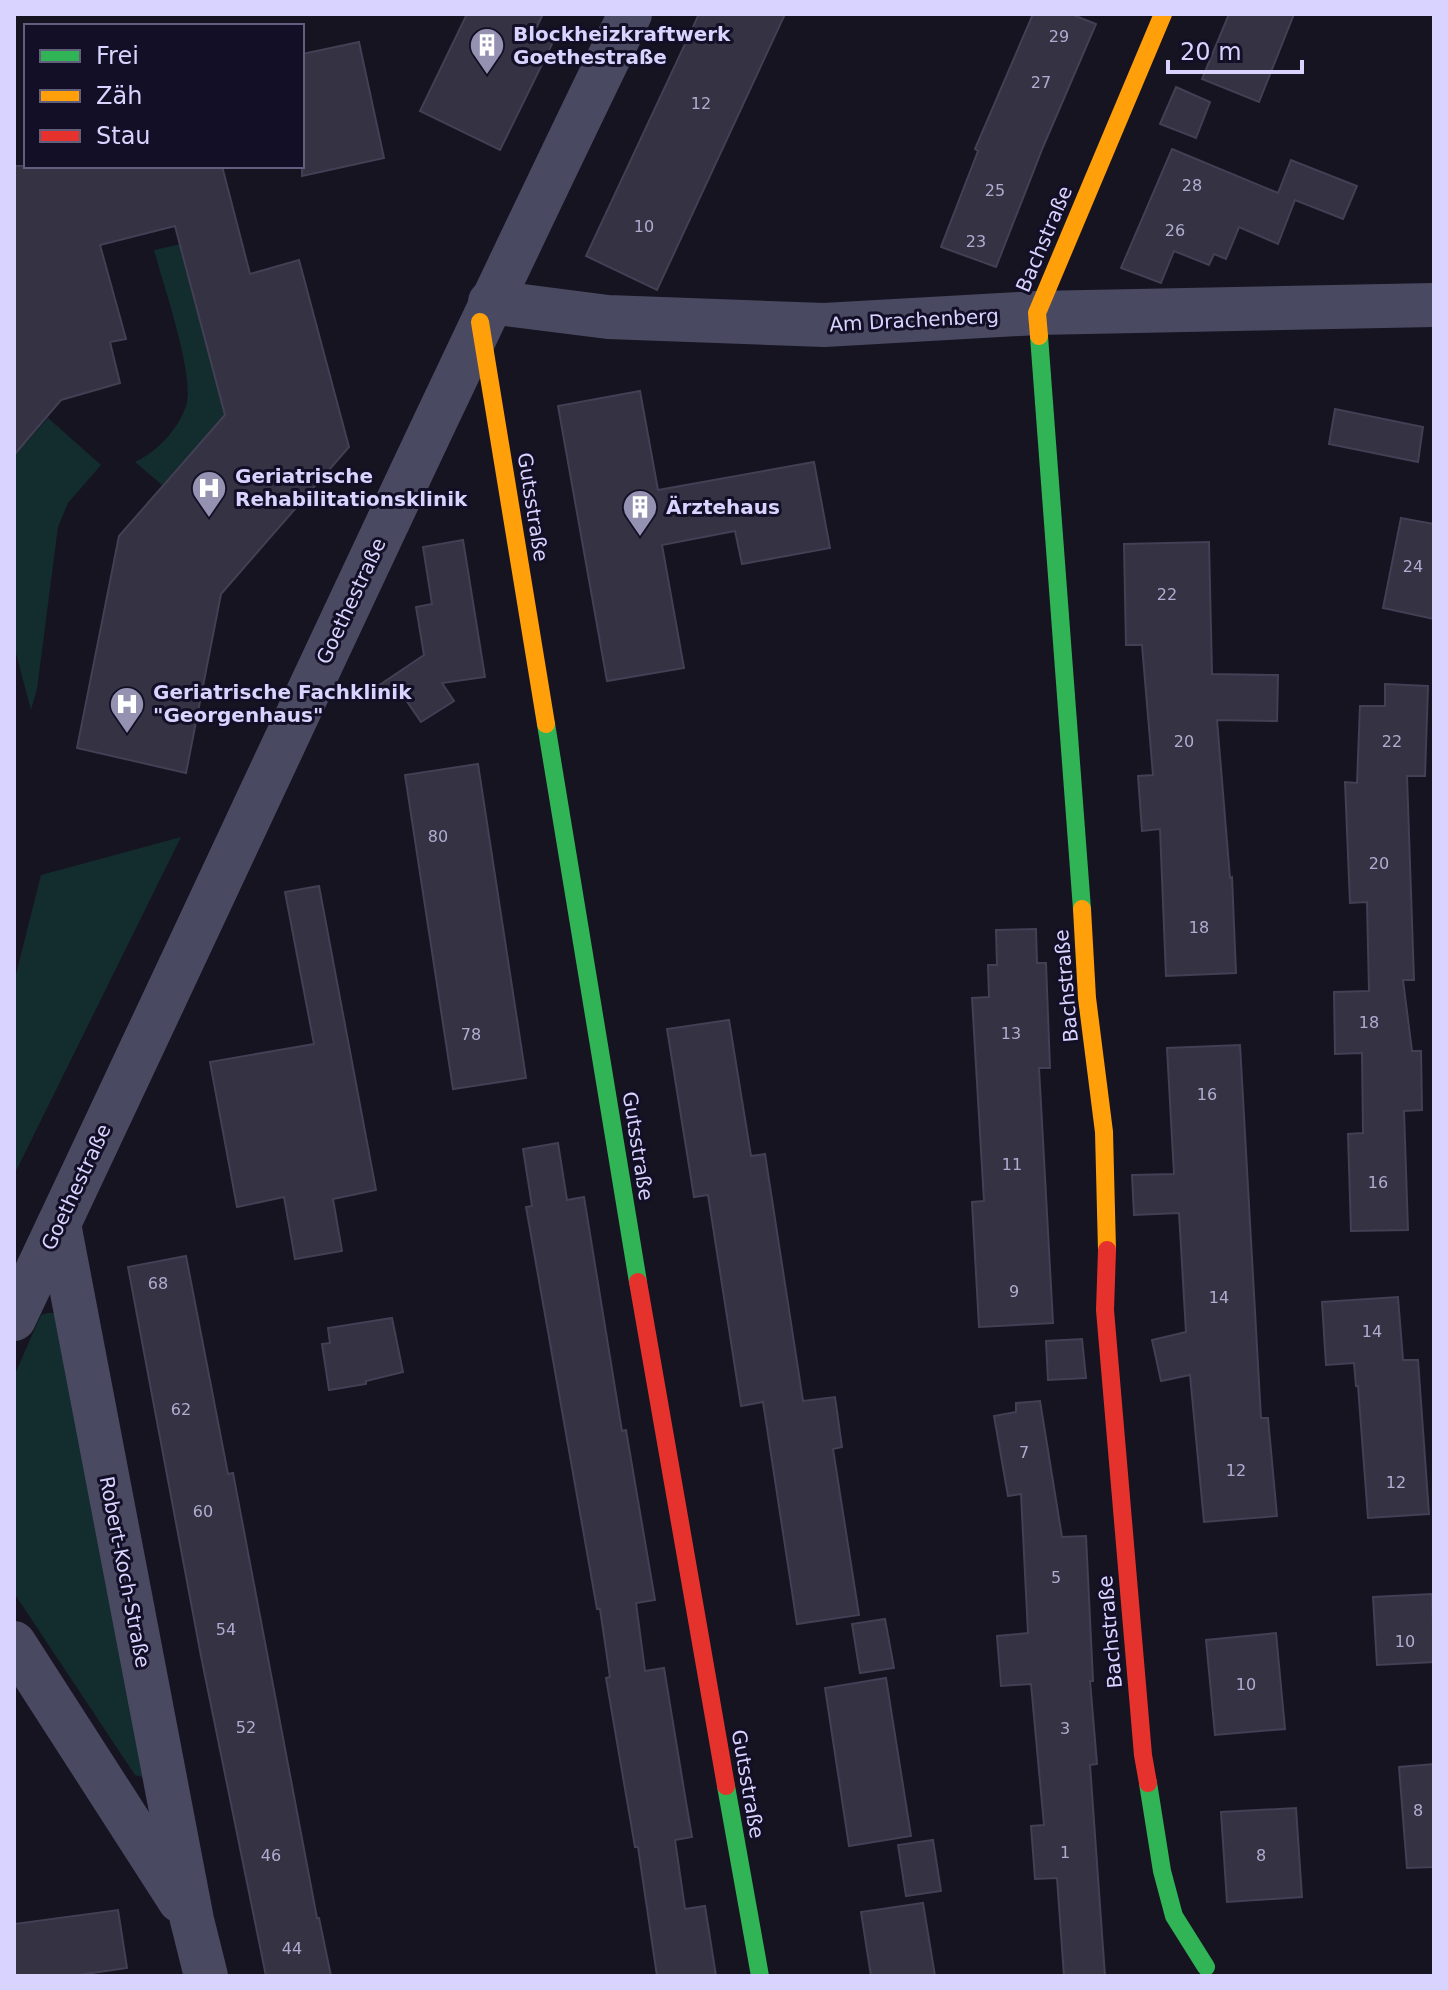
<svg xmlns="http://www.w3.org/2000/svg" width="1448" height="1990" font-family="'DejaVu Sans',sans-serif">
	<style>
		.green { fill: #132c2d }
		.building { fill: #343243; stroke: #433f54; stroke-width: 2 }
		.lines { fill: none; stroke-linecap: round; stroke-linejoin: round }
		.street { stroke: #4a4962; stroke-width: 44 }
		.fast { stroke: #30b455; stroke-width: 18 }
		.slow { stroke: #ff9f0a; stroke-width: 18 }
		.jam { stroke: #e5322d; stroke-width: 18 }
		.labels { text-anchor: middle; dominant-baseline: central; stroke-width: 6; stroke-linejoin: round; paint-order: stroke }
		.number-label { font-size: 16px; fill: #b0acd0 }
		.poi-label { font-size: 20px; font-weight: bold; fill: #d9d4ff; stroke: #130f26; text-anchor: start }
		.street-label { font-size: 20px; fill: #d9d4ff; stroke: #130f26 }
	</style>
	<rect width="100%" height="100%" fill="#161421"/>
	<g class="green">
		<path d="M181 244 225 415 162 485 135 462C157 452 181 427 187 402 193 370 163 284 154 250Z"/>
		<path d="M48 418 101 465 68 503 58 527 37 689 31 710 14 646V435L25 444Z"/>
		<path d="M181 837 14 1175V982L41 875Z"/>
		<path d="M48 1313H54L145 1769 142 1777 135 1775 14 1593V1376L41 1315Z"/>
	</g>
	<g class="building">
		<path d="M467 14H543L534 33 553 42 500 150 420 111Z"/>
		<path d="M699 14H785L657 290 586 256Z"/>
		<path d="M1033 14H1071L1096 24 1043 147 996 267 941 247 978 151 975 149Z"/>
		<path d="M1229 14H1294L1259 102 1202 79Z"/>
		<path d="M359 42 384 158 302 176V54Z"/>
		<path d="M1176 87 1210 102 1196 138 1160 124Z"/>
		<path d="M1172 149 1278 193 1291 160 1357 186 1343 219 1295 200 1278 244 1239 227 1226 259 1214 254 1209 265 1174 251 1161 283 1121 268Z"/>
		<path d="M14 166H222L250 274 299 260 349 447 221 594 186 773 77 748 119 536 225 415 175 226 100 245 126 339 110 342 120 383 61 400 14 455Z"/>
		<path d="M640 391 658 490 814 462 830 548 742 564 735 531 662 545 684 668 607 681 558 406Z"/>
		<path d="M1335 409 1423 427 1418 462 1329 444Z"/>
		<path d="M1401 518 1434 524V619L1383 608Z"/>
		<path d="M463 540 485 677 442 683 454 701 421 722 399 690 366 694 424 655 416 607 432 604 423 547Z"/>
		<path d="M1209 542 1212 674 1278 675 1277 721 1217 720 1230 878 1232 877 1236 973 1166 976 1160 829 1142 831 1138 776 1153 775 1142 645H1126L1124 544Z"/>
		<path d="M1385 684 1428 686 1425 776H1407L1414 980H1403L1412 1051H1421L1422 1110 1404 1111 1408 1230 1351 1231 1348 1134 1363 1133 1362 1053 1335 1054 1334 992 1369 991 1367 902 1350 903 1345 782 1357 783 1360 706H1385Z"/>
		<path d="M478 764 526 1078 453 1089 405 775Z"/>
		<path d="M319 886 376 1190 333 1199 342 1251 295 1259 284 1197 237 1207 210 1062 314 1044 285 892Z"/>
		<path d="M1036 929 1037 963H1046L1050 1068H1039L1053 1323 979 1327 972 1202 984 1201 972 998 989 997 988 965H997L996 930Z"/>
		<path d="M729 1020 751 1156 765 1154 803 1401 835 1397 842 1447 833 1449 859 1615 797 1624 763 1402 741 1406 708 1195 694 1197 667 1029Z"/>
		<path d="M1240 1045 1261 1418H1268L1277 1516 1204 1522 1190 1375 1161 1381 1152 1340 1186 1332 1179 1213 1134 1215 1132 1175 1174 1174 1167 1048Z"/>
		<path d="M558 1143 567 1200 584 1197 622 1431 626 1430 650 1571 655 1600 636 1603 645 1671 664 1668 687 1808 692 1837 675 1840 685 1909 705 1906 716 1976H657L638 1847H635L606 1678 610 1677 600 1609H597L526 1207 532 1206 523 1149Z"/>
		<path d="M186 1256 228 1474 233 1473 317 1918H319L331 1976H266L201 1656 128 1267Z"/>
		<path d="M1398 1297 1403 1360H1418L1429 1514 1368 1518 1358 1386H1356L1354 1363 1326 1365 1322 1302Z"/>
		<path d="M392 1318 403 1372 366 1381V1384L329 1390 322 1344 330 1343 328 1328Z"/>
		<path d="M1082 1339 1086 1378 1048 1380 1046 1341Z"/>
		<path d="M1040 1401 1062 1537 1086 1536 1093 1681H1090L1097 1764 1090 1765 1105 1976H1064L1057 1878 1035 1879 1031 1826 1044 1825 1031 1684 1001 1686 997 1636 1028 1633 1021 1494 1008 1496 994 1416 1016 1412V1403Z"/>
		<path d="M1432 1594 1434 1662 1377 1665 1373 1597Z"/>
		<path d="M885 1619 894 1668 860 1673 852 1624Z"/>
		<path d="M1276 1633 1285 1729 1215 1735 1206 1640Z"/>
		<path d="M886 1678 911 1836 849 1846 825 1688Z"/>
		<path d="M1434 1764V1867L1407 1868 1399 1767Z"/>
		<path d="M1296 1808 1302 1897 1227 1902 1221 1812Z"/>
		<path d="M933 1840 941 1891 906 1896 898 1845Z"/>
		<path d="M923 1903 935 1976H871L861 1912Z"/>
		<path d="M118 1910 127 1968 72 1976H14V1924Z"/>
	</g>
	<g class="lines">
		<g class="street">
			<path d="M490 302 608 317 824 325 1037 313 1434 305"/>
			<path d="M59 1224 192 1920 206 1976"/>
			<path d="M14 1319C220 884 420 447 630 14"/>
			<path d="M14 1643 180 1901"/>
		</g>
		<g class="fast">
			<path d="M1039 336 1082 909"/>
			<path d="M546 724 638 1282"/>
			<path d="M1148 1783 1162 1871 1174 1916 1206 1967"/>
			<path d="M726 1786 760 1976"/>
		</g>
		<g class="slow">
			<path d="M480 322 546 724"/>
			<path d="M1039 336 1037 313 1163 14"/>
			<path d="M1082 909 1087 998 1104 1132 1107 1250"/>
		</g>
		<g class="jam">
			<path d="M1107 1250 1105 1310 1143 1755 1148 1783"/>
			<path d="M638 1282 726 1786"/>
		</g>
	</g>
	<defs>
		<g id="building-pin" transform="scale(1.8)"><path d="M0 17L-7.5 6A9.5 9.5 0 1 1 7.5 6Z" fill="#9591b1" stroke="#130f26"/><path d="M-4-6H4V6H1V3H-1V6H-4ZM-2.5-4.3h1.7v1.8h-1.7ZM.8-4.3h1.7v1.8H.8ZM-2.5-1h1.7V.8h-1.7ZM.8-1h1.7V.8H.8Z" fill="#fff"/></g>
		<g id="hospital-pin" transform="scale(1.8)"><path d="M0 17L-7.5 6A9.5 9.5 0 1 1 7.5 6Z" fill="#9591b1" stroke="#130f26"/><path d="M-5-5h3v3.5h4V-5h3V5h-3V1.5h-4V5h-3Z" fill="#fff"/></g>
	</defs>
	<g fill-rule="evenodd">
		<use href="#building-pin" x="487" y="45"/>
		<use href="#hospital-pin" x="209" y="488"/>
		<use href="#building-pin" x="640" y="507"/>
		<use href="#hospital-pin" x="127" y="704"/>
	</g>
	<g class="labels">
		<g class="number-label">
			<text x="1059" y="36">29</text>
			<text x="1041" y="82">27</text>
			<text x="701" y="103">12</text>
			<text x="1192" y="185">28</text>
			<text x="995" y="190">25</text>
			<text x="644" y="226">10</text>
			<text x="1175" y="230">26</text>
			<text x="976" y="241">23</text>
			<text x="1413" y="566">24</text>
			<text x="1167" y="594">22</text>
			<text x="1184" y="741">20</text>
			<text x="1392" y="741">22</text>
			<text x="438" y="836">80</text>
			<text x="1379" y="863">20</text>
			<text x="1199" y="927">18</text>
			<text x="1369" y="1022">18</text>
			<text x="1011" y="1033">13</text>
			<text x="471" y="1034">78</text>
			<text x="1207" y="1094">16</text>
			<text x="1012" y="1164">11</text>
			<text x="1378" y="1182">16</text>
			<text x="158" y="1283">68</text>
			<text x="1014" y="1291">9</text>
			<text x="1219" y="1297">14</text>
			<text x="1372" y="1331">14</text>
			<text x="181" y="1409">62</text>
			<text x="1024" y="1452">7</text>
			<text x="1236" y="1470">12</text>
			<text x="1396" y="1482">12</text>
			<text x="203" y="1511">60</text>
			<text x="1056" y="1577">5</text>
			<text x="226" y="1629">54</text>
			<text x="1405" y="1641">10</text>
			<text x="1246" y="1684">10</text>
			<text x="246" y="1727">52</text>
			<text x="1065" y="1728">3</text>
			<text x="1418" y="1810">8</text>
			<text x="1065" y="1852">1</text>
			<text x="271" y="1855">46</text>
			<text x="1261" y="1855">8</text>
			<text x="292" y="1948">44</text>
		</g>
		<g class="poi-label">
			<text x="513" y="34">Blockheizkraftwerk<tspan x="513" dy="23">Goethestraße</tspan></text>
			<text x="235" y="476">Geriatrische<tspan x="235" dy="23">Rehabilitationsklinik</tspan></text>
			<text x="666" y="507">Ärztehaus</text>
			<text x="153" y="692">Geriatrische Fachklinik<tspan x="153" dy="23">"Georgenhaus"</tspan></text>
		</g>
		<g class="street-label">
			<text transform="translate(1044 239) rotate(-67)">Bachstraße</text>
			<text transform="translate(914 320) rotate(-3)">Am Drachenberg</text>
			<text transform="translate(533 507) rotate(81)">Gutsstraße</text>
			<text transform="translate(351 601) rotate(-65)">Goethestraße</text>
			<text transform="translate(1066 986) rotate(-95)">Bachstraße</text>
			<text transform="translate(638 1146) rotate(81)">Gutsstraße</text>
			<text transform="translate(76 1187) rotate(-65)">Goethestraße</text>
			<text transform="translate(125 1572) rotate(79)">Robert-Koch-Straße</text>
			<text transform="translate(1110 1632) rotate(-95)">Bachstraße</text>
			<text transform="translate(748 1784) rotate(80)">Gutsstraße</text>
		</g>
	</g>
	<rect width="1448" height="1990" fill="none" stroke="#d9d4ff" stroke-width="32"/>
	<rect x="24" y="24" width="280" height="144" fill="#130f26" stroke="#625e7d" stroke-width="2"/>
	<rect x="40" y="50" width="40" height="12" fill="#30b455" stroke="#625e7d" stroke-width="2"/>
	<text x="96" y="64" font-size="24" fill="#d9d4ff">Frei</text>
	<rect x="40" y="90" width="40" height="12" fill="#ff9f0a" stroke="#625e7d" stroke-width="2"/>
	<text x="96" y="104" font-size="24" fill="#d9d4ff">Zäh</text>
	<rect x="40" y="130" width="40" height="12" fill="#e5322d" stroke="#625e7d" stroke-width="2"/>
	<text x="96" y="144" font-size="24" fill="#d9d4ff">Stau</text>
	<path d="M1168 60v12h134v-12" fill="none" stroke="#d9d4ff" stroke-width="4"/>
	<text x="1180" y="60" font-size="24" fill="#d9d4ff" stroke="#130f26" stroke-width="6" paint-order="stroke">20 m</text>
</svg>
